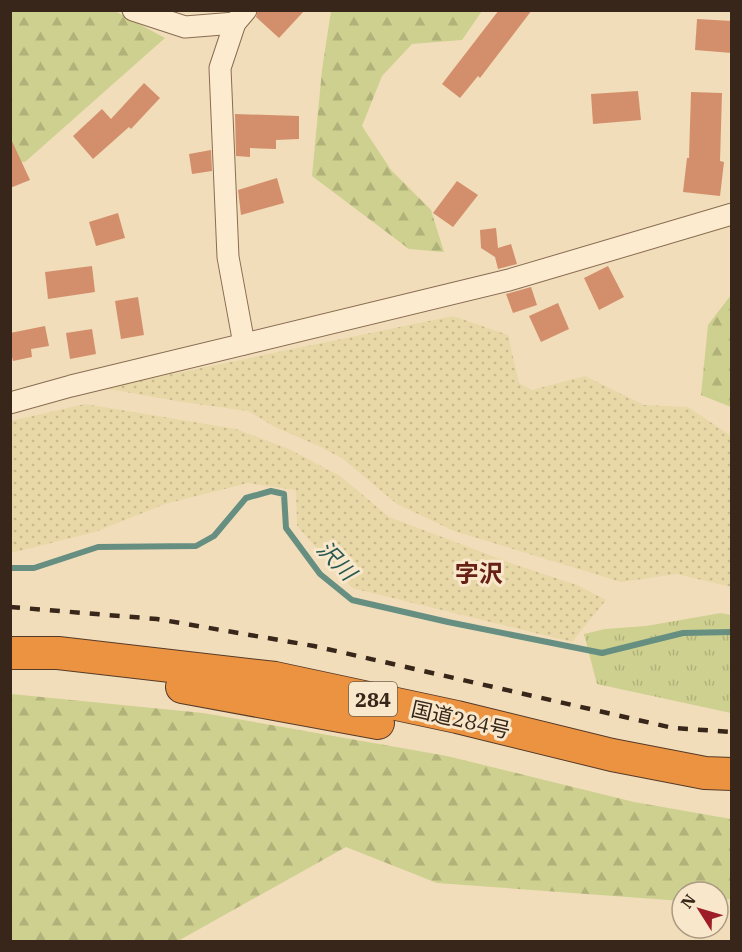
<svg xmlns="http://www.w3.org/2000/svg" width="742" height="952" font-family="'IBM Plex Serif','Noto Sans JP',serif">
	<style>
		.farmland { fill: url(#farmland-dots) }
		.grass { fill: url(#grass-tufts) }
		.forest { fill: url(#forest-firs) }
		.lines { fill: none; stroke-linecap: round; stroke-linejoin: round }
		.stream { stroke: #668f82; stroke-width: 6 }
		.building { fill: #d38f6c }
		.minor-casing { stroke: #896c53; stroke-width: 23 }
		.highway-casing { stroke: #563a28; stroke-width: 34 }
		.minor { stroke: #fcebce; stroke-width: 21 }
		.highway { stroke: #eb9341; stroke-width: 32 }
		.rail { stroke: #372619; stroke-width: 4.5; stroke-dasharray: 10 10; stroke-linecap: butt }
		.labels { text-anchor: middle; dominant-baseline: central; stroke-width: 6; stroke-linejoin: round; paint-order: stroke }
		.shield { fill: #f8e7ca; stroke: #71604e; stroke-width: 1.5 }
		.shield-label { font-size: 20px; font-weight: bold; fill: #372619 }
		.street-label { font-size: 21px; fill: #372619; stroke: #f8e7ca }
		.water-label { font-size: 22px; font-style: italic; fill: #275851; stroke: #f8e7ca }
		.quarter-label { font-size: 24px; font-weight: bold; fill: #672015; stroke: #f8e7ca }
	</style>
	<defs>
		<pattern id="farmland-dots" width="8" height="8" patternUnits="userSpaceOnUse" patternTransform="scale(1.5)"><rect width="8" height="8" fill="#e8d8a7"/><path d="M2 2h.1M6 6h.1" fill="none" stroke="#c8b98f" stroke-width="1.8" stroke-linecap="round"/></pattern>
		<pattern id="grass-tufts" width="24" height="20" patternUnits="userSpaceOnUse" patternTransform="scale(1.5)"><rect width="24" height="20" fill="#cdd08e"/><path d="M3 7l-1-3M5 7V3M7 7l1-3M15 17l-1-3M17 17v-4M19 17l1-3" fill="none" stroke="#b1b27a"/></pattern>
		<pattern id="forest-firs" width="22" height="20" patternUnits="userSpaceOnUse" patternTransform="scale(1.5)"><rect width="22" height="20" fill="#cdd08e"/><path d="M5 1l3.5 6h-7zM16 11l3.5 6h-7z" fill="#b1b27a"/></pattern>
	</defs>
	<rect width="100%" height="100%" fill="#f1ddba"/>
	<g class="farmland">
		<path d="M453 316 508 335 519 383 532 390 585 376 644 405 688 407 731 436V587L677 574 621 582 454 531 397 504 343 459 321 447 275 427 248 411 182 402 104 388Z"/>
		<path d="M85 404 236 429 289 449 340 476 389 517 513 564 577 585 606 600 572 642 352 588 297 526 296 490 248 483 165 504 95 532 11 553V421Z"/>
	</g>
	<path class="grass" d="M721 613 731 615V713L597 684 584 634 605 629 646 626Z"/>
	<g class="forest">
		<path d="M10 11H115L165 38 25 162 11 161Z"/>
		<path d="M331 11H482L462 40 412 44 382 76 362 126 391 170 431 210 444 252 409 249 312 176 322 70Z"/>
		<path d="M731 295V407L701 395 708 325Z"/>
		<path d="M11 694 203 713 447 756 634 802 731 819V899L718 900V892H682V901L437 883 346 847 178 941H11Z"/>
	</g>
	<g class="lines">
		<path class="stream" d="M10 568H34L98 547 196 546 214 536 246 498 271 491 284 494 286 528 320 574 352 600 448 622 602 653 683 633 732 632"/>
	</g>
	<g class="building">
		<path d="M258 10H305L279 38 256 17Z"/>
		<path d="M499 10H532L480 78 478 76 460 98 442 84Z"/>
		<path d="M697 19 732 21V53L695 50Z"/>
		<path d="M144 83 160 98 131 129 129 127 93 159 73 136 102 109 111 119Z"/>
		<path d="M638 91 641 120 593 124 591 94Z"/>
		<path d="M691 92 722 93 720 161 724 162 720 196 683 192 687 158H689Z"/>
		<path d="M235 114 299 116V139L276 140V149L250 148V157L236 156Z"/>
		<path d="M10 137 30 180 10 188Z"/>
		<path d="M211 150 212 171 192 174 189 154Z"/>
		<path d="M277 178 284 203 241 215 238 190Z"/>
		<path d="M457 181 478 195 453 227 433 213Z"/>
		<path d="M118 213 125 238 96 246 89 222Z"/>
		<path d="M496 228 498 248 511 244 517 264 498 269 495 257 481 248 480 230Z"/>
		<path d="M92 266 95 292 48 299 45 272Z"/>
		<path d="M608 266 624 297 599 310 584 278Z"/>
		<path d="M531 287 537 305 513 313 506 294Z"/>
		<path d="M138 297 144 335 121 339 115 301Z"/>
		<path d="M558 303 569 329 541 342 529 316Z"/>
		<path d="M45 326 49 346 31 349 32 357 13 361 10 349V333Z"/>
		<path d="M92 329 96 354 70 359 66 333Z"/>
	</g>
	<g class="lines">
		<g class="minor-casing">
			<g id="minor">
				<path d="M133 10 185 27 235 23"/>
				<path d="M244 344 228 257 220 68 235 23 246 10"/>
				<path d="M10 403 71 386 509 280 732 214"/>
			</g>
		</g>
		<g class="highway-casing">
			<g id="highway">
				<path d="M10 653H58L275 678 457 717 612 755 705 773 732 774"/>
				<path d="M182 687 378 723"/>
			</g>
		</g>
		<use href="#minor" class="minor"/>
		<use href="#highway" class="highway"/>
		<path class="rail" d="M10 607 157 619 314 646 673 728 732 732"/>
	</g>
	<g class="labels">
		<rect class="shield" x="349" y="682" width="48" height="34" rx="4.5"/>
		<g class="shield-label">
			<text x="373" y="699">284</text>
		</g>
		<g class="street-label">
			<text transform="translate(461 719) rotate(13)">国道284号</text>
		</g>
		<g class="water-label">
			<text transform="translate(337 560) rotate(46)">沢川</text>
		</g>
		<g class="quarter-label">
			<text x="479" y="573">字沢</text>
		</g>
	</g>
	<rect width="742" height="952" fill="none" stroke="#372619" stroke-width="24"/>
	<g transform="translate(700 910) rotate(307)"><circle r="28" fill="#f8e7ca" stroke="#ab9a83" stroke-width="1.5"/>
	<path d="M0-4.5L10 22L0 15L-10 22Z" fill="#9d1e28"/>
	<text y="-9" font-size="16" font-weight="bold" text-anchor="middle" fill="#372619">N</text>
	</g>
</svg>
